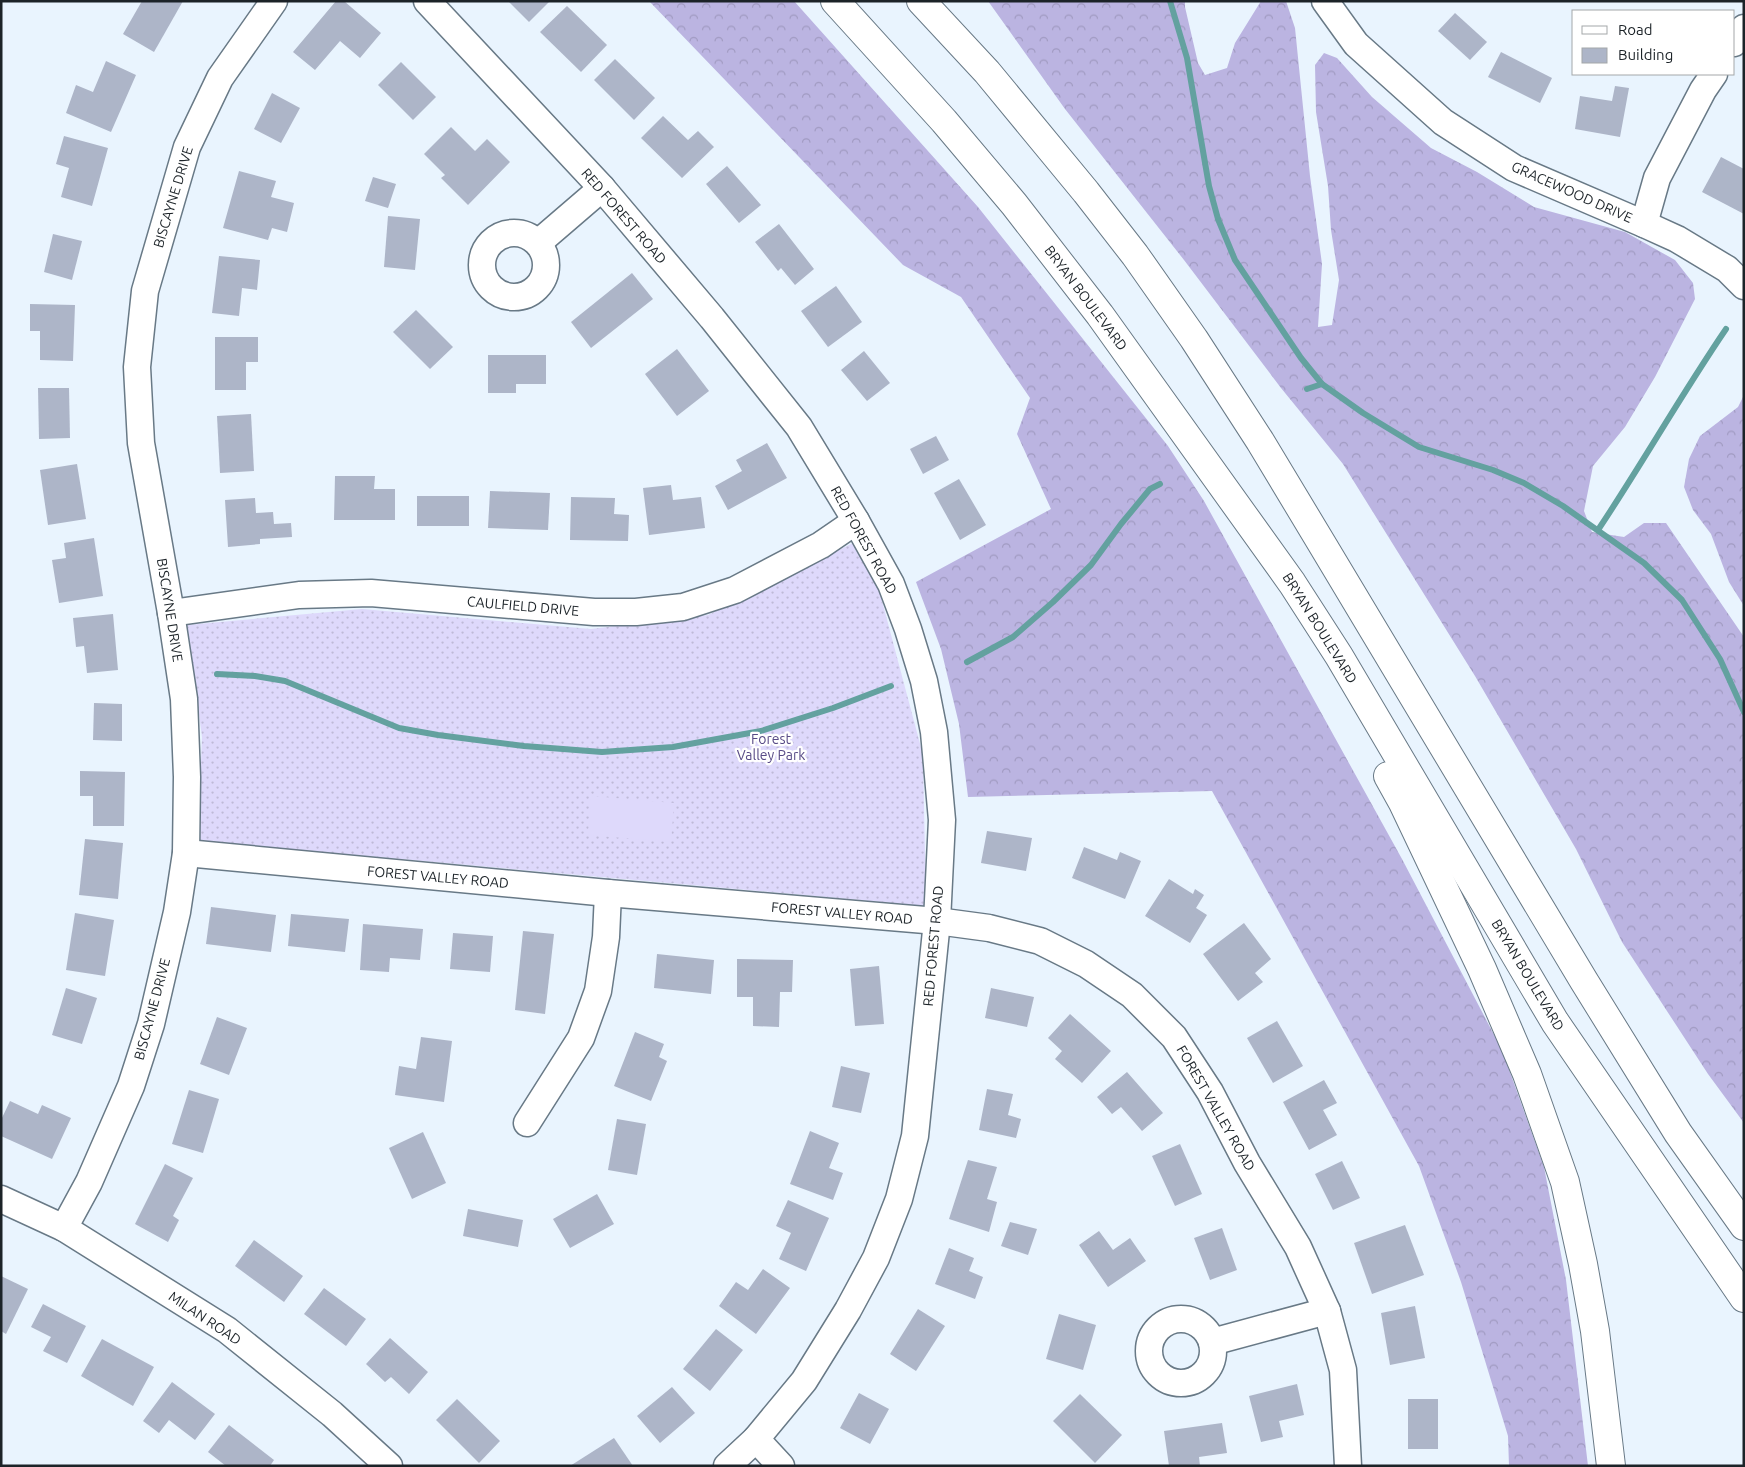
<svg xmlns="http://www.w3.org/2000/svg" width="1745" height="1467" font-family="Ubuntu,sans-serif">
	<style>
		.grass { fill: url(#grass-dots) }
		.forest { fill: url(#forest-crowns) }
		.garden { fill: #ded9fb }
		.lines { fill: none; stroke-linecap: round; stroke-linejoin: round }
		.stream { stroke: #63a19f; stroke-width: 6 }
		.building { fill: #adb5c8 }
		.minor-casing { stroke: #687986; stroke-width: 29 }
		.highway-casing { stroke: #687986; stroke-width: 30 }
		.minor { stroke: #fff; stroke-width: 26 }
		.highway { stroke: #fff; stroke-width: 28 }
		.labels { text-anchor: middle; dominant-baseline: central; stroke-width: 4.5; stroke-linejoin: round; paint-order: stroke }
		.street-label { font-size: 14px; fill: #1c2328; stroke: #fff }
		.park-label { font-size: 14px; fill: #584b86; stroke: #fff }
	</style>
	<defs>
		<pattern id="grass-dots" width="8" height="8" patternUnits="userSpaceOnUse" patternTransform="scale(1.25)"><rect width="8" height="8" fill="#ded9fb"/><path d="M2 2h.1M6 6h.1" fill="none" stroke="#bebad7" stroke-width="1.8" stroke-linecap="round"/></pattern>
		<pattern id="forest-crowns" width="20" height="18" patternUnits="userSpaceOnUse" patternTransform="scale(1.25)"><rect width="20" height="18" fill="#bbb4e1"/><path d="M2 6a3 3 0 1 1 6 0M12 15a3 3 0 1 1 6 0" fill="none" stroke="#a09ac1"/></pattern>
	</defs>
	<rect width="100%" height="100%" fill="#e9f4fe"/>
	<path class="grass" d="M865 537 923 755 926 906 198 841 202 737 187 625 362 609 591 629 708 615Z"/>
	<g class="forest">
		<path d="M649 1H794L978 207 1168 446 1204 501 1402 859 1502 1050 1544 1167 1566 1280 1588 1466H1509L1508 1436 1461 1282 1419 1166 1212 791 968 797 959 724 941 649 916 582 1051 509 1017 434 1030 398 961 297 903 265Z"/>
		<path d="M988 1H1185V7L1198 63 1205 75 1227 68 1235 43 1261 1H1286L1295 28 1310 176 1322 264 1318 327 1332 325 1339 280 1331 230 1328 186 1316 112 1315 65 1324 53 1337 58 1372 97 1431 148 1477 172 1534 207 1625 232 1675 260 1693 283 1695 299 1655 377 1625 427 1593 466 1584 511 1592 532 1624 537 1644 523H1666L1744 637V1123L1708 1074 1622 942 1576 849 1475 676 1343 464 1281 388 1184 260 1065 109Z"/>
		<path d="M1744 395V606L1729 582 1711 534 1693 510 1684 487 1689 459 1700 436 1738 407Z"/>
	</g>
	<path class="garden" d="M591 796 674 803 671 842 588 835Z"/>
	<g class="lines">
		<g class="stream">
			<path d="M1170 1 1187 58 1209 186 1218 219 1235 260 1301 358 1322 384 1363 413 1419 447 1493 470 1524 483 1563 506 1644 563 1682 600 1720 659 1744 712"/>
			<path d="M1307 389 1322 384"/>
			<path d="M1598 530C1642 464 1681 395 1726 329"/>
			<path d="M967 662 1013 637 1053 602 1091 565 1121 524 1150 489 1160 484"/>
			<path d="M217 674 255 676 285 681 399 728 438 735 524 746 602 752 673 747 761 731 833 708 891 686"/>
		</g>
	</g>
	<g class="building">
		<path d="M142 1H183L154 52 123 34Z"/>
		<path d="M336 1H344L381 33 360 58 340 41 315 70 293 52Z"/>
		<path d="M508 1H550L529 22Z"/>
		<path d="M567 6 607 45 581 72 540 32Z"/>
		<path d="M1455 13 1487 42 1470 60 1438 31Z"/>
		<path d="M1501 52 1552 78 1540 103 1488 77Z"/>
		<path d="M615 59 655 98 634 120 594 80Z"/>
		<path d="M106 61 136 75 111 132 66 113 76 85 93 92Z"/>
		<path d="M401 62 436 97 413 120 378 85Z"/>
		<path d="M1615 86 1629 88 1620 137 1575 129 1580 96 1612 101Z"/>
		<path d="M272 93 300 108 281 143 254 129Z"/>
		<path d="M663 116 688 140 698 131 714 147 682 178 641 138Z"/>
		<path d="M451 127 475 151 487 139 510 162 468 205 441 178 445 175 424 154Z"/>
		<path d="M64 136 108 148 92 206 61 197 69 168 56 164Z"/>
		<path d="M1721 157 1744 169V214L1702 192Z"/>
		<path d="M727 166 761 205 739 223 706 184Z"/>
		<path d="M239 171 276 181 271 197 294 203 287 232 272 228 268 240 223 228Z"/>
		<path d="M373 177 396 184 388 208 365 201Z"/>
		<path d="M388 216 420 219 415 270 384 267Z"/>
		<path d="M779 224 814 269 795 285 781 268 778 271 755 242Z"/>
		<path d="M53 234 82 241 72 280 44 272Z"/>
		<path d="M219 256 260 260 257 290 242 288 239 316 212 313Z"/>
		<path d="M632 273 653 299 591 348 571 322Z"/>
		<path d="M836 286 862 322 828 347 801 311Z"/>
		<path d="M30 304 75 305 73 361 40 360V331H30Z"/>
		<path d="M416 310 453 347 430 369 393 332Z"/>
		<path d="M215 337H258V362H246V390H215Z"/>
		<path d="M677 349 709 391 677 416 645 374Z"/>
		<path d="M864 351 890 383 867 401 841 370Z"/>
		<path d="M488 355H546V384H516V393H488Z"/>
		<path d="M38 388H69L70 438 39 439Z"/>
		<path d="M251 414 254 471 220 473 217 416Z"/>
		<path d="M936 436 949 460 923 474 910 449Z"/>
		<path d="M767 443 787 478 728 510 715 486 742 471 736 460Z"/>
		<path d="M77 464 86 519 48 525 40 470Z"/>
		<path d="M335 476H375L374 489H395V520H334Z"/>
		<path d="M959 479 986 525 960 540 934 493Z"/>
		<path d="M671 485 673 500 701 497 705 528 649 535 643 488Z"/>
		<path d="M490 491 550 493 548 530 488 528Z"/>
		<rect x="417" y="496" width="52" height="30"/>
		<path d="M571 497 615 498 614 514 629 515 628 541 570 540Z"/>
		<path d="M255 498 256 513 273 512 274 524 291 523 292 537 260 539V544L228 547 225 500Z"/>
		<path d="M94 538 103 596 59 603 52 560 66 558 64 543Z"/>
		<path d="M113 614 118 670 87 673 84 646 76 647 73 618Z"/>
		<path d="M94 703 122 704V741L93 740Z"/>
		<path d="M80 771 125 772 124 826H93V796H80Z"/>
		<path d="M987 831 1032 838 1026 871 981 863Z"/>
		<path d="M85 839 123 843 118 899 79 895Z"/>
		<path d="M1084 847 1117 860 1120 852 1141 861 1125 899 1072 878Z"/>
		<path d="M1169 879 1193 894 1195 889 1204 895 1196 908 1207 915 1190 943 1145 916Z"/>
		<path d="M211 907 276 915 271 952 206 944Z"/>
		<path d="M75 913 114 920 105 976 66 970Z"/>
		<path d="M291 914 349 919 345 952 288 946Z"/>
		<path d="M1244 923 1271 959 1255 973 1263 982 1238 1001 1203 954Z"/>
		<path d="M363 924 423 929 420 960 390 958 389 972 360 970Z"/>
		<path d="M523 931 554 934 545 1014 515 1010Z"/>
		<path d="M453 933 493 936 490 972 450 969Z"/>
		<path d="M657 954 714 960 711 994 654 988Z"/>
		<path d="M737 959 793 960 792 992H780L779 1027 753 1026V997H737Z"/>
		<path d="M879 966 884 1024 855 1026 850 969Z"/>
		<path d="M66 988 97 998 82 1044 52 1035Z"/>
		<path d="M991 988 1034 997 1027 1027 985 1018Z"/>
		<path d="M1070 1014 1111 1051 1082 1083 1055 1059 1062 1051 1048 1038Z"/>
		<path d="M217 1017 247 1028 229 1075 200 1064Z"/>
		<path d="M1277 1021 1303 1066 1273 1083 1247 1038Z"/>
		<path d="M635 1032 664 1044 659 1057 667 1061 651 1101 614 1086Z"/>
		<path d="M421 1037 452 1041 444 1102 395 1095 399 1066 416 1069Z"/>
		<path d="M841 1066 870 1073 861 1113 832 1107Z"/>
		<path d="M1127 1072 1163 1113 1142 1131 1121 1107 1112 1114 1097 1097Z"/>
		<path d="M1324 1080 1337 1103 1323 1110 1337 1135 1309 1150 1283 1102Z"/>
		<path d="M987 1089 1013 1094 1008 1115 1021 1119 1016 1138 979 1130Z"/>
		<path d="M189 1090 219 1099 203 1153 172 1144Z"/>
		<path d="M10 1101 38 1114 42 1105 71 1118 52 1159 1 1136V1120Z"/>
		<path d="M617 1119 646 1124 637 1175 608 1170Z"/>
		<path d="M810 1131 839 1143 829 1168 843 1173 833 1200 790 1184Z"/>
		<path d="M423 1132 446 1183 412 1199 389 1148Z"/>
		<path d="M1180 1144 1202 1194 1175 1206 1152 1156Z"/>
		<path d="M968 1160 997 1167 987 1199 997 1202 989 1232 949 1219Z"/>
		<path d="M1342 1161 1360 1198 1333 1210 1315 1174Z"/>
		<path d="M165 1164 193 1178 173 1216 179 1220 168 1242 135 1224Z"/>
		<path d="M597 1194 614 1224 570 1248 553 1219Z"/>
		<path d="M788 1200 829 1218 806 1271 779 1259 791 1233 776 1226Z"/>
		<path d="M468 1209 523 1220 518 1247 463 1236Z"/>
		<path d="M1010 1222 1037 1229 1028 1255 1001 1246Z"/>
		<path d="M1405 1225 1424 1275 1372 1294 1354 1243Z"/>
		<path d="M1222 1228 1237 1270 1210 1280 1194 1238Z"/>
		<path d="M1099 1231 1113 1250 1130 1238 1146 1261 1108 1287 1079 1245Z"/>
		<path d="M254 1240 303 1276 284 1302 235 1266Z"/>
		<path d="M949 1248 974 1258 969 1271 983 1277 975 1299 935 1284Z"/>
		<path d="M763 1269 790 1288 756 1334 719 1306 736 1282 748 1290Z"/>
		<path d="M1 1276 28 1289 6 1334 1 1331Z"/>
		<path d="M324 1288 366 1319 346 1346 304 1314Z"/>
		<path d="M43 1304 86 1326 67 1363 43 1351 51 1337 31 1327Z"/>
		<path d="M1415 1306 1425 1358 1390 1365 1381 1313Z"/>
		<path d="M918 1309 945 1326 916 1371 890 1354Z"/>
		<path d="M1059 1314 1096 1325 1083 1370 1046 1359Z"/>
		<path d="M716 1329 743 1350 710 1391 683 1369Z"/>
		<path d="M390 1338 428 1372 409 1394 391 1377 385 1382 366 1364Z"/>
		<path d="M102 1339 154 1367 133 1406 81 1376Z"/>
		<path d="M172 1382 215 1414 195 1440 169 1420 159 1433 143 1421Z"/>
		<path d="M1297 1384 1304 1415 1279 1421 1283 1437 1261 1442 1249 1396Z"/>
		<path d="M672 1387 695 1413 660 1443 637 1416Z"/>
		<path d="M859 1393 889 1409 870 1444 840 1428Z"/>
		<path d="M1080 1394 1122 1435 1095 1463 1053 1421Z"/>
		<path d="M457 1399 500 1441 479 1463 436 1420Z"/>
		<rect x="1408" y="1399" width="30" height="50"/>
		<path d="M1222 1423 1227 1453 1199 1457 1200 1466H1169L1164 1431Z"/>
		<path d="M229 1425 274 1460 270 1466H226L208 1452Z"/>
		<path d="M614 1438 633 1466H570Z"/>
	</g>
	<g class="lines">
		<g class="minor-casing">
			<g id="minor">
				<path d="M427 1 602 188 712 318 799 427 856 521 891 584 908 629 924 681 934 732 942 820 937 921 915 1136 899 1199 876 1258 848 1310 804 1381 756 1439 727 1466"/>
				<path d="M1325 1 1356 44 1443 122 1514 168 1644 224 1677 239 1727 269 1744 286"/>
				<path d="M1734 43 1744 28"/>
				<path d="M1644 224 1657 178 1703 90 1714 74"/>
				<circle cx="514" cy="265" r="32"/>
				<path d="M538 243 602 188"/>
				<path d="M171 613 299 595 371 593 594 612H636L683 607 735 590 821 545 856 521"/>
				<path d="M186 853 608 893 937 921 989 928 1040 941 1086 964 1132 995 1174 1037 1210 1092 1247 1163 1298 1247 1327 1311 1343 1370 1348 1466"/>
				<path d="M527 1123 581 1038 598 991 606 937 608 893"/>
				<path d="M1 1199 64 1228 227 1330 332 1414 389 1466"/>
				<path d="M64 1228 89 1182 131 1086 151 1024 177 912 186 853 187 777 184 699 171 613 141 443 137 367 145 291 187 147 220 78 274 1"/>
				<circle cx="1181" cy="1351" r="32"/>
				<path d="M1212 1342 1327 1311"/>
				<path d="M756 1439 781 1466"/>
			</g>
		</g>
		<g class="highway-casing">
			<g id="highway">
				<path d="M835 1 944 121 1014 204 1100 315 1292 583 1339 656 1555 1022 1744 1298"/>
				<path d="M921 1 987 72 1086 192 1135 255 1194 339 1260 441 1322 544 1584 981 1678 1133 1744 1226"/>
				<path d="M1388 776 1403 803 1482 969 1527 1074 1565 1182 1583 1264 1595 1331 1611 1466"/>
			</g>
		</g>
		<use href="#minor" class="minor"/>
		<use href="#highway" class="highway"/>
	</g>
	<g class="labels">
		<g class="street-label">
			<text transform="translate(1572 192) rotate(24)">GRACEWOOD DRIVE</text>
			<text transform="translate(173 197) rotate(-73)">BISCAYNE DRIVE</text>
			<text transform="translate(624 216) rotate(49)">RED FOREST ROAD</text>
			<text transform="translate(1086 298) rotate(53)">BRYAN BOULEVARD</text>
			<text transform="translate(864 540) rotate(61)">RED FOREST ROAD</text>
			<text transform="translate(523 606) rotate(5)">CAULFIELD DRIVE</text>
			<text transform="translate(170 610) rotate(81)">BISCAYNE DRIVE</text>
			<text transform="translate(1320 628) rotate(58)">BRYAN BOULEVARD</text>
			<text transform="translate(438 877) rotate(5)">FOREST VALLEY ROAD</text>
			<text transform="translate(842 913) rotate(5)">FOREST VALLEY ROAD</text>
			<text transform="translate(933 946) rotate(-85)">RED FOREST ROAD</text>
			<text transform="translate(1528 975) rotate(59)">BRYAN BOULEVARD</text>
			<text transform="translate(152 1009) rotate(-75)">BISCAYNE DRIVE</text>
			<text transform="translate(1216 1108) rotate(60)">FOREST VALLEY ROAD</text>
			<text transform="translate(205 1318) rotate(34)">MILAN ROAD</text>
		</g>
		<g class="park-label">
			<text x="771" y="739">Forest<tspan x="771" dy="16">Valley Park</tspan></text>
		</g>
	</g>
	<rect width="1745" height="1467" fill="none" stroke="#1c2328" stroke-width="5"/>
	<rect x="1572" y="10" width="162" height="65" fill="#ffffff" stroke="#a4a7a9"/>
	<rect x="1582" y="26" width="25" height="8" fill="#ffffff" stroke="#a4a7a9"/>
	<text x="1618" y="35" font-size="15" fill="#1c2328">Road</text>
	<rect x="1582" y="48" width="25" height="15" fill="#adb5c8" stroke="#a4a7a9"/>
	<text x="1618" y="60" font-size="15" fill="#1c2328">Building</text>
</svg>
